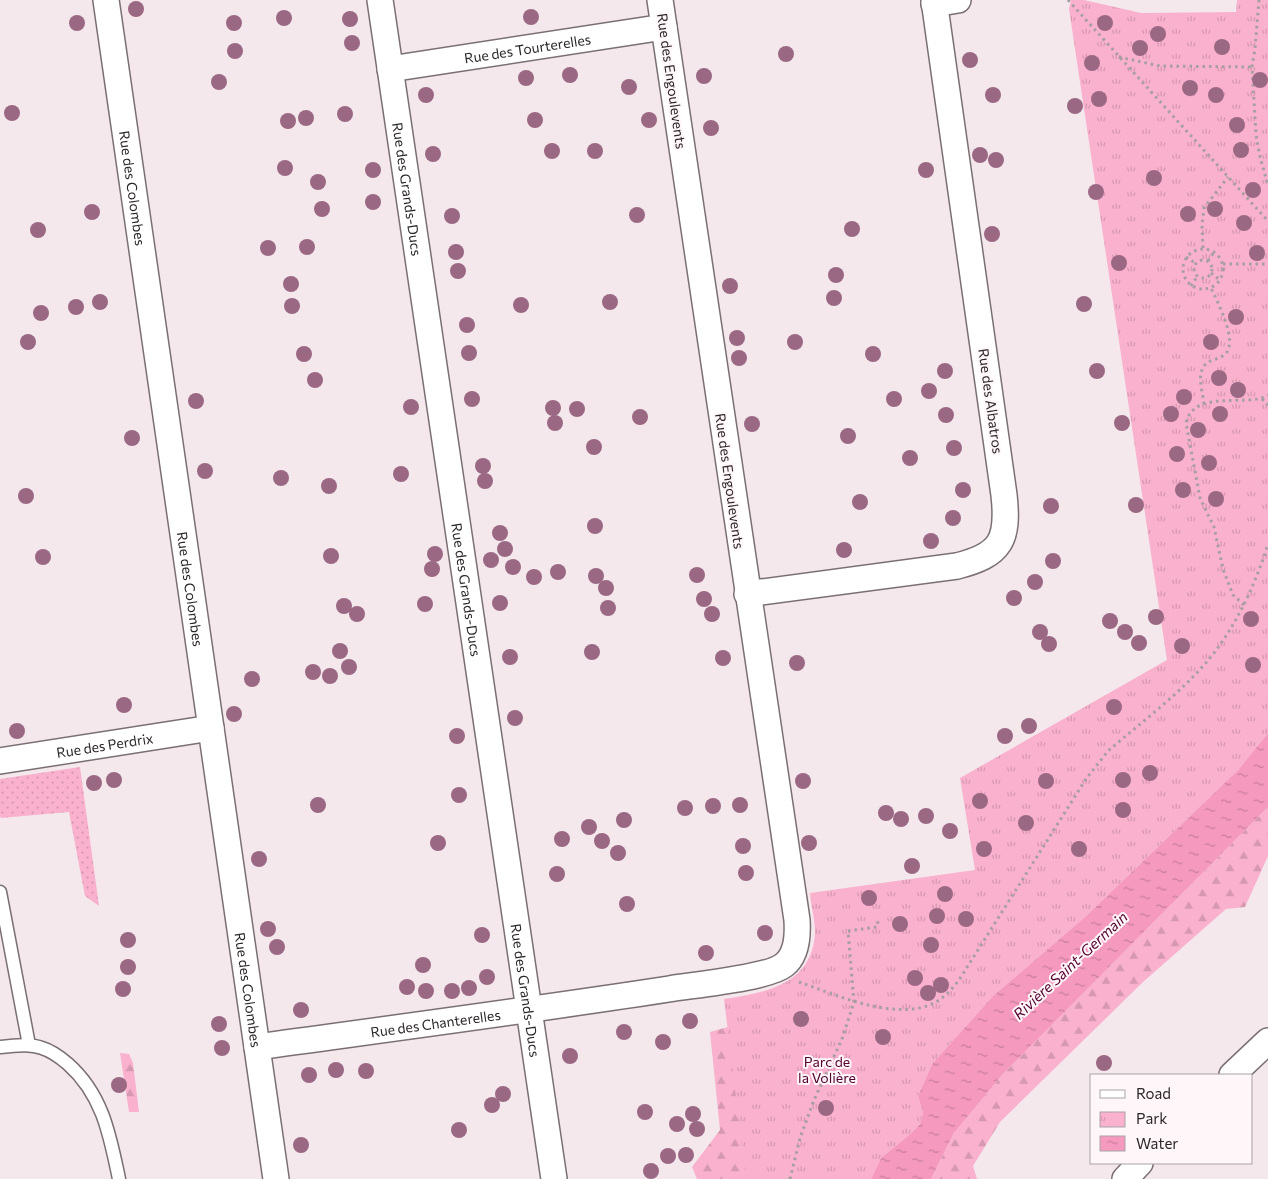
<svg xmlns="http://www.w3.org/2000/svg" width="1268" height="1179" font-family="Commissioner,sans-serif">
	<style>
		.grass { fill: url(#grass-dots) }
		.forest { fill: url(#forest-firs) }
		.park { fill: url(#park-tufts) }
		.water { fill: url(#water-ripples) }
		.lines { fill: none; stroke-linecap: round; stroke-linejoin: round }
		.lane-casing { stroke: #7a7073; stroke-width: 15 }
		.street-casing { stroke: #7a7073; stroke-width: 28 }
		.path { stroke: #a79ea1; stroke-width: 3; stroke-dasharray: 2.5 4; stroke-linecap: butt }
		.lane { stroke: #fff; stroke-width: 12 }
		.street { stroke: #fff; stroke-width: 25 }
		.tree { fill: #9b6884 }
		.labels { text-anchor: middle; dominant-baseline: central; stroke-width: 4; stroke-linejoin: round; paint-order: stroke }
		.street-label { font-size: 14px; fill: #2b2628; stroke: #fef6f9 }
		.park-label { font-size: 14px; fill: #53002f; stroke: #fef6f9 }
		.water-label { font-size: 15px; font-style: italic; fill: #51002d; stroke: #fef6f9 }
	</style>
	<defs>
		<pattern id="grass-dots" width="8" height="8" patternUnits="userSpaceOnUse" patternTransform="scale(1.25)"><rect width="8" height="8" fill="#f9b1cd"/><path d="M2 2h.1M6 6h.1" fill="none" stroke="#d698b0" stroke-width="1.8" stroke-linecap="round"/></pattern>
		<pattern id="forest-firs" width="22" height="20" patternUnits="userSpaceOnUse" patternTransform="scale(1.25)"><rect width="22" height="20" fill="#f9b1cd"/><path d="M5 1l3.5 6h-7zM16 11l3.5 6h-7z" fill="#d698b0"/></pattern>
		<pattern id="park-tufts" width="24" height="20" patternUnits="userSpaceOnUse" patternTransform="scale(1.25)"><rect width="24" height="20" fill="#f9b1cd"/><path d="M3 7l-1-3M5 7V3M7 7l1-3M15 17l-1-3M17 17v-4M19 17l1-3" fill="none" stroke="#d698b0"/></pattern>
		<pattern id="water-ripples" width="26" height="14" patternUnits="userSpaceOnUse" patternTransform="scale(1.25)"><rect width="26" height="14" fill="#f599bf"/><path d="M2 4q2-2 4 0t4 0M15 11q2-2 4 0t4 0" fill="none" stroke="#c77d9b"/></pattern>
	</defs>
	<rect width="100%" height="100%" fill="#f4e8ec"/>
	<path class="grass" d="M80 767 99 906 85 896 69 812 1 818 0 816V779Z"/>
	<g class="forest">
		<path d="M1268 807V856L1245 907 1226 909 1143 982 1000 1122 973 1166 977 1179H931L954 1133 1003 1074Z"/>
		<path d="M728 1027 765 1179H697L692 1167 720 1130 710 1032Z"/>
		<path d="M120 1053 129 1054 133 1063 139 1112H129Z"/>
	</g>
	<path class="park" d="M1071 0H1084L1141 13 1236 12 1237 0H1268V733L1238 770 1085 917 993 996 932 1064 918 1096 923 1113 920 1124 909 1135 881 1158 871 1179H746L724 999C766 993 813 984 815 932 815 920 811 906 810 893L975 870 960 778 1167 660 1069 9Z"/>
	<path class="water" d="M1268 733V807L1003 1074 954 1133 931 1179H871L881 1158 909 1135 920 1124 923 1113 918 1096 932 1064 993 996 1085 917 1238 770Z"/>
	<g class="lines">
		<g class="lane-casing">
			<g id="lane">
				<path d="M0 892 29 1045"/>
				<path d="M0 1047C14 1046 29 1043 42 1048 52 1051 61 1058 68 1064 103 1095 110 1136 119 1179"/>
			</g>
		</g>
		<g class="street-casing">
			<g id="street">
				<path id="s1" d="M106 0 276 1179"/>
				<path id="s2" d="M380 0 554 1179"/>
				<path d="M934 4 958 0"/>
				<path id="s3" d="M390 69 664 27"/>
				<path d="M747 594 957 566C1001 555 1009 540 1004 495L934 0"/>
				<path id="s4" d="M0 761 211 728"/>
				<path id="s5" d="M257 1047C395 1028 532 1010 669 989 693 985 768 978 784 965 797 955 798 936 797 920L660 0"/>
				<path d="M1232 1075 1268 1041"/>
				<path d="M1125 1179 1140 1163"/>
			</g>
		</g>
		<g class="path">
			<path d="M1068 0 1268 221"/>
			<path d="M1259 0 1255 49 1252 67 1256 135 1260 157 1268 185"/>
			<path d="M1119 57 1160 66 1252 67"/>
			<path d="M1203 248 1202 225 1204 208 1228 177"/>
			<circle cx="1203" cy="269" r="20"/>
			<path d="M1186 257 1195 263"/>
			<circle cx="1203" cy="269" r="9"/>
			<path d="M1208 261 1214 252"/>
			<path d="M1223 264H1268"/>
			<path d="M1211 273 1220 280"/>
			<path d="M1191 286 1197 277"/>
			<path d="M1262 399 1268 405"/>
			<path d="M1204 404C1203 394 1198 379 1202 370 1206 359 1216 361 1224 355 1240 344 1217 301 1211 288"/>
			<path d="M1244 605 1233 595 1223 569 1214 527 1200 498 1186 423C1194 388 1249 408 1268 395"/>
			<path d="M799 982C837 995 895 1022 934 1003 944 998 952 989 959 980L1086 779 1108 751C1144 720 1185 690 1214 653 1239 620 1256 582 1268 544"/>
			<path d="M790 1179 800 1138 814 1100 842 1039 854 1002 848 931 877 927 878 921"/>
		</g>
		<use href="#lane" class="lane"/>
		<use href="#street" class="street"/>
	</g>
	<g class="tree">
		<circle cx="136" cy="9" r="8"/>
		<circle cx="531" cy="17" r="8"/>
		<circle cx="284" cy="18" r="8"/>
		<circle cx="350" cy="19" r="8"/>
		<circle cx="77" cy="23" r="8"/>
		<circle cx="234" cy="23" r="8"/>
		<circle cx="1105" cy="23" r="8"/>
		<circle cx="1158" cy="34" r="8"/>
		<circle cx="352" cy="43" r="8"/>
		<circle cx="1222" cy="47" r="8"/>
		<circle cx="1140" cy="48" r="8"/>
		<circle cx="235" cy="51" r="8"/>
		<circle cx="786" cy="54" r="8"/>
		<circle cx="970" cy="60" r="8"/>
		<circle cx="1092" cy="63" r="8"/>
		<circle cx="570" cy="75" r="8"/>
		<circle cx="704" cy="76" r="8"/>
		<circle cx="526" cy="78" r="8"/>
		<circle cx="1260" cy="80" r="8"/>
		<circle cx="219" cy="82" r="8"/>
		<circle cx="629" cy="87" r="8"/>
		<circle cx="1190" cy="88" r="8"/>
		<circle cx="426" cy="95" r="8"/>
		<circle cx="993" cy="95" r="8"/>
		<circle cx="1216" cy="95" r="8"/>
		<circle cx="1099" cy="99" r="8"/>
		<circle cx="1075" cy="106" r="8"/>
		<circle cx="12" cy="113" r="8"/>
		<circle cx="345" cy="114" r="8"/>
		<circle cx="306" cy="118" r="8"/>
		<circle cx="535" cy="120" r="8"/>
		<circle cx="649" cy="120" r="8"/>
		<circle cx="288" cy="121" r="8"/>
		<circle cx="1237" cy="125" r="8"/>
		<circle cx="711" cy="128" r="8"/>
		<circle cx="1241" cy="150" r="8"/>
		<circle cx="552" cy="151" r="8"/>
		<circle cx="595" cy="151" r="8"/>
		<circle cx="433" cy="154" r="8"/>
		<circle cx="980" cy="155" r="8"/>
		<circle cx="996" cy="160" r="8"/>
		<circle cx="285" cy="168" r="8"/>
		<circle cx="373" cy="170" r="8"/>
		<circle cx="926" cy="170" r="8"/>
		<circle cx="1154" cy="178" r="8"/>
		<circle cx="318" cy="182" r="8"/>
		<circle cx="1253" cy="190" r="8"/>
		<circle cx="1096" cy="192" r="8"/>
		<circle cx="373" cy="202" r="8"/>
		<circle cx="322" cy="209" r="8"/>
		<circle cx="1215" cy="209" r="8"/>
		<circle cx="92" cy="212" r="8"/>
		<circle cx="1188" cy="214" r="8"/>
		<circle cx="637" cy="215" r="8"/>
		<circle cx="452" cy="216" r="8"/>
		<circle cx="1244" cy="223" r="8"/>
		<circle cx="852" cy="229" r="8"/>
		<circle cx="38" cy="230" r="8"/>
		<circle cx="992" cy="234" r="8"/>
		<circle cx="307" cy="247" r="8"/>
		<circle cx="268" cy="248" r="8"/>
		<circle cx="456" cy="252" r="8"/>
		<circle cx="1257" cy="253" r="8"/>
		<circle cx="1119" cy="263" r="8"/>
		<circle cx="458" cy="271" r="8"/>
		<circle cx="836" cy="275" r="8"/>
		<circle cx="291" cy="284" r="8"/>
		<circle cx="730" cy="286" r="8"/>
		<circle cx="834" cy="298" r="8"/>
		<circle cx="100" cy="302" r="8"/>
		<circle cx="610" cy="302" r="8"/>
		<circle cx="1084" cy="304" r="8"/>
		<circle cx="521" cy="305" r="8"/>
		<circle cx="292" cy="306" r="8"/>
		<circle cx="76" cy="307" r="8"/>
		<circle cx="41" cy="313" r="8"/>
		<circle cx="1236" cy="317" r="8"/>
		<circle cx="467" cy="325" r="8"/>
		<circle cx="737" cy="338" r="8"/>
		<circle cx="28" cy="342" r="8"/>
		<circle cx="795" cy="342" r="8"/>
		<circle cx="1211" cy="342" r="8"/>
		<circle cx="469" cy="353" r="8"/>
		<circle cx="304" cy="354" r="8"/>
		<circle cx="873" cy="354" r="8"/>
		<circle cx="739" cy="358" r="8"/>
		<circle cx="945" cy="371" r="8"/>
		<circle cx="1097" cy="371" r="8"/>
		<circle cx="1219" cy="378" r="8"/>
		<circle cx="315" cy="380" r="8"/>
		<circle cx="1238" cy="390" r="8"/>
		<circle cx="929" cy="391" r="8"/>
		<circle cx="1184" cy="397" r="8"/>
		<circle cx="472" cy="399" r="8"/>
		<circle cx="894" cy="399" r="8"/>
		<circle cx="196" cy="401" r="8"/>
		<circle cx="411" cy="407" r="8"/>
		<circle cx="553" cy="408" r="8"/>
		<circle cx="577" cy="409" r="8"/>
		<circle cx="1171" cy="414" r="8"/>
		<circle cx="1220" cy="414" r="8"/>
		<circle cx="946" cy="415" r="8"/>
		<circle cx="640" cy="417" r="8"/>
		<circle cx="555" cy="423" r="8"/>
		<circle cx="1122" cy="423" r="8"/>
		<circle cx="752" cy="424" r="8"/>
		<circle cx="1198" cy="430" r="8"/>
		<circle cx="848" cy="436" r="8"/>
		<circle cx="132" cy="438" r="8"/>
		<circle cx="594" cy="447" r="8"/>
		<circle cx="954" cy="448" r="8"/>
		<circle cx="1177" cy="454" r="8"/>
		<circle cx="910" cy="458" r="8"/>
		<circle cx="1209" cy="463" r="8"/>
		<circle cx="483" cy="466" r="8"/>
		<circle cx="205" cy="471" r="8"/>
		<circle cx="401" cy="474" r="8"/>
		<circle cx="281" cy="478" r="8"/>
		<circle cx="485" cy="481" r="8"/>
		<circle cx="329" cy="486" r="8"/>
		<circle cx="963" cy="490" r="8"/>
		<circle cx="1183" cy="490" r="8"/>
		<circle cx="26" cy="496" r="8"/>
		<circle cx="1216" cy="499" r="8"/>
		<circle cx="860" cy="502" r="8"/>
		<circle cx="1136" cy="505" r="8"/>
		<circle cx="1051" cy="506" r="8"/>
		<circle cx="953" cy="518" r="8"/>
		<circle cx="595" cy="526" r="8"/>
		<circle cx="500" cy="533" r="8"/>
		<circle cx="931" cy="541" r="8"/>
		<circle cx="505" cy="549" r="8"/>
		<circle cx="844" cy="550" r="8"/>
		<circle cx="435" cy="554" r="8"/>
		<circle cx="331" cy="556" r="8"/>
		<circle cx="43" cy="557" r="8"/>
		<circle cx="491" cy="560" r="8"/>
		<circle cx="1053" cy="561" r="8"/>
		<circle cx="513" cy="567" r="8"/>
		<circle cx="432" cy="569" r="8"/>
		<circle cx="558" cy="572" r="8"/>
		<circle cx="697" cy="575" r="8"/>
		<circle cx="596" cy="576" r="8"/>
		<circle cx="534" cy="577" r="8"/>
		<circle cx="1035" cy="582" r="8"/>
		<circle cx="606" cy="588" r="8"/>
		<circle cx="1014" cy="598" r="8"/>
		<circle cx="704" cy="599" r="8"/>
		<circle cx="500" cy="603" r="8"/>
		<circle cx="425" cy="604" r="8"/>
		<circle cx="344" cy="606" r="8"/>
		<circle cx="608" cy="608" r="8"/>
		<circle cx="357" cy="614" r="8"/>
		<circle cx="712" cy="614" r="8"/>
		<circle cx="1156" cy="617" r="8"/>
		<circle cx="1251" cy="619" r="8"/>
		<circle cx="1110" cy="621" r="8"/>
		<circle cx="1040" cy="632" r="8"/>
		<circle cx="1125" cy="632" r="8"/>
		<circle cx="1139" cy="643" r="8"/>
		<circle cx="1049" cy="644" r="8"/>
		<circle cx="1182" cy="646" r="8"/>
		<circle cx="340" cy="651" r="8"/>
		<circle cx="592" cy="652" r="8"/>
		<circle cx="510" cy="657" r="8"/>
		<circle cx="723" cy="658" r="8"/>
		<circle cx="797" cy="663" r="8"/>
		<circle cx="1253" cy="665" r="8"/>
		<circle cx="349" cy="667" r="8"/>
		<circle cx="313" cy="672" r="8"/>
		<circle cx="330" cy="676" r="8"/>
		<circle cx="252" cy="679" r="8"/>
		<circle cx="124" cy="705" r="8"/>
		<circle cx="1114" cy="707" r="8"/>
		<circle cx="234" cy="714" r="8"/>
		<circle cx="515" cy="718" r="8"/>
		<circle cx="1029" cy="726" r="8"/>
		<circle cx="17" cy="731" r="8"/>
		<circle cx="457" cy="736" r="8"/>
		<circle cx="1005" cy="736" r="8"/>
		<circle cx="1150" cy="773" r="8"/>
		<circle cx="114" cy="780" r="8"/>
		<circle cx="1123" cy="780" r="8"/>
		<circle cx="803" cy="781" r="8"/>
		<circle cx="1046" cy="781" r="8"/>
		<circle cx="94" cy="783" r="8"/>
		<circle cx="459" cy="795" r="8"/>
		<circle cx="980" cy="801" r="8"/>
		<circle cx="318" cy="805" r="8"/>
		<circle cx="740" cy="805" r="8"/>
		<circle cx="713" cy="806" r="8"/>
		<circle cx="685" cy="808" r="8"/>
		<circle cx="1123" cy="810" r="8"/>
		<circle cx="886" cy="813" r="8"/>
		<circle cx="926" cy="816" r="8"/>
		<circle cx="901" cy="819" r="8"/>
		<circle cx="624" cy="820" r="8"/>
		<circle cx="1026" cy="823" r="8"/>
		<circle cx="589" cy="827" r="8"/>
		<circle cx="950" cy="831" r="8"/>
		<circle cx="562" cy="839" r="8"/>
		<circle cx="602" cy="841" r="8"/>
		<circle cx="438" cy="843" r="8"/>
		<circle cx="809" cy="843" r="8"/>
		<circle cx="743" cy="846" r="8"/>
		<circle cx="984" cy="849" r="8"/>
		<circle cx="1079" cy="849" r="8"/>
		<circle cx="618" cy="853" r="8"/>
		<circle cx="259" cy="859" r="8"/>
		<circle cx="912" cy="866" r="8"/>
		<circle cx="746" cy="873" r="8"/>
		<circle cx="557" cy="874" r="8"/>
		<circle cx="945" cy="894" r="8"/>
		<circle cx="869" cy="898" r="8"/>
		<circle cx="627" cy="904" r="8"/>
		<circle cx="937" cy="916" r="8"/>
		<circle cx="966" cy="919" r="8"/>
		<circle cx="900" cy="924" r="8"/>
		<circle cx="268" cy="929" r="8"/>
		<circle cx="765" cy="933" r="8"/>
		<circle cx="482" cy="935" r="8"/>
		<circle cx="128" cy="940" r="8"/>
		<circle cx="931" cy="945" r="8"/>
		<circle cx="277" cy="947" r="8"/>
		<circle cx="706" cy="953" r="8"/>
		<circle cx="423" cy="965" r="8"/>
		<circle cx="128" cy="967" r="8"/>
		<circle cx="487" cy="977" r="8"/>
		<circle cx="915" cy="978" r="8"/>
		<circle cx="941" cy="985" r="8"/>
		<circle cx="407" cy="987" r="8"/>
		<circle cx="469" cy="988" r="8"/>
		<circle cx="123" cy="989" r="8"/>
		<circle cx="426" cy="991" r="8"/>
		<circle cx="452" cy="991" r="8"/>
		<circle cx="928" cy="993" r="8"/>
		<circle cx="301" cy="1010" r="8"/>
		<circle cx="801" cy="1019" r="8"/>
		<circle cx="690" cy="1021" r="8"/>
		<circle cx="219" cy="1024" r="8"/>
		<circle cx="624" cy="1032" r="8"/>
		<circle cx="883" cy="1037" r="8"/>
		<circle cx="663" cy="1042" r="8"/>
		<circle cx="222" cy="1048" r="8"/>
		<circle cx="570" cy="1056" r="8"/>
		<circle cx="1104" cy="1063" r="8"/>
		<circle cx="336" cy="1070" r="8"/>
		<circle cx="366" cy="1071" r="8"/>
		<circle cx="309" cy="1075" r="8"/>
		<circle cx="119" cy="1085" r="8"/>
		<circle cx="503" cy="1094" r="8"/>
		<circle cx="492" cy="1105" r="8"/>
		<circle cx="826" cy="1108" r="8"/>
		<circle cx="645" cy="1112" r="8"/>
		<circle cx="693" cy="1114" r="8"/>
		<circle cx="677" cy="1124" r="8"/>
		<circle cx="697" cy="1129" r="8"/>
		<circle cx="459" cy="1130" r="8"/>
		<circle cx="301" cy="1145" r="8"/>
		<circle cx="686" cy="1155" r="8"/>
		<circle cx="668" cy="1156" r="8"/>
		<circle cx="651" cy="1171" r="8"/>
	</g>
	<g class="labels">
		<g class="street-label">
			<text stroke="none"><textPath href="#s3" startOffset="139">Rue des Tourterelles</textPath></text>
			<text transform="translate(672 81) rotate(82)">Rue des Engoulevents</text>
			<text stroke="none"><textPath href="#s1" startOffset="190">Rue des Colombes</textPath></text>
			<text stroke="none"><textPath href="#s2" startOffset="191">Rue des Grands-Ducs</textPath></text>
			<text transform="translate(991 401) rotate(82)">Rue des Albatros</text>
			<text transform="translate(730 481) rotate(82)">Rue des Engoulevents</text>
			<text stroke="none"><textPath href="#s2" startOffset="596">Rue des Grands-Ducs</textPath></text>
			<text stroke="none"><textPath href="#s1" startOffset="595">Rue des Colombes</textPath></text>
			<text stroke="none"><textPath href="#s4" startOffset="106">Rue des Perdrix</textPath></text>
			<text stroke="none"><textPath href="#s1" startOffset="1000">Rue des Colombes</textPath></text>
			<text stroke="none"><textPath href="#s2" startOffset="1001">Rue des Grands-Ducs</textPath></text>
			<text stroke="none"><textPath href="#s5" startOffset="180">Rue des Chanterelles</textPath></text>
		</g>
		<g class="park-label">
			<text x="827" y="1061">Parc de<tspan x="827" dy="16">la Volière</tspan></text>
		</g>
		<g class="water-label">
			<text transform="translate(1070 965) rotate(-43)">Rivière Saint-Germain</text>
		</g>
	</g>
	<rect x="1090" y="1074" width="162" height="90" fill="#fef6f9" stroke="#aaa3a5"/>
	<rect x="1100" y="1090" width="25" height="8" fill="#ffffff" stroke="#aaa3a5"/>
	<text x="1136" y="1099" font-size="15" fill="#2b2628">Road</text>
	<rect x="1100" y="1112" width="25" height="15" fill="url(#park-tufts)" stroke="#aaa3a5"/>
	<text x="1136" y="1124" font-size="15" fill="#2b2628">Park</text>
	<rect x="1100" y="1136" width="25" height="15" fill="url(#water-ripples)" stroke="#aaa3a5"/>
	<text x="1136" y="1149" font-size="15" fill="#2b2628">Water</text>
</svg>
